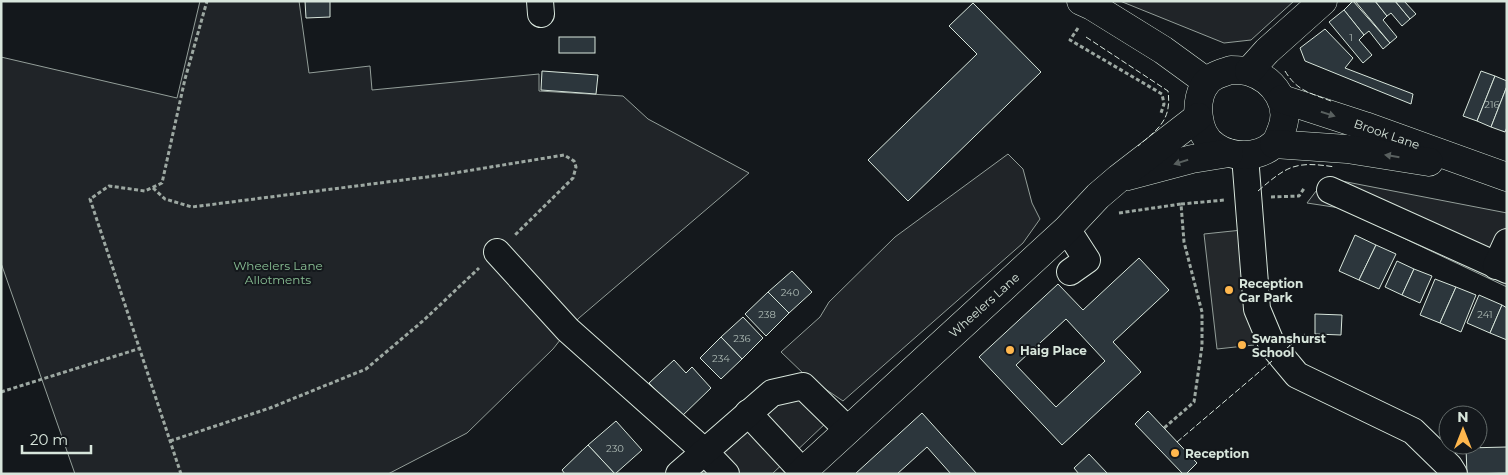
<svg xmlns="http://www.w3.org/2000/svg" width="1508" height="475" font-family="Montserrat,sans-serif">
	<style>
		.green { fill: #202428; stroke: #939e99 }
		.parking { fill: #24282b; stroke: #939e99 }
		.building { fill: #2c363c; stroke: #d8e6dc; fill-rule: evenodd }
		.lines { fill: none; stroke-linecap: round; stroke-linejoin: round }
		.minor-casing { stroke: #d8e6dc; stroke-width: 28 }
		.major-casing { stroke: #d8e6dc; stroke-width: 29 }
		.path { stroke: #9da8a2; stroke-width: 3; stroke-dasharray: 4 2.5; stroke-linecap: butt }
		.minor { stroke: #14181c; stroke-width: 26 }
		.major { stroke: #14181c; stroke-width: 28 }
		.fence { stroke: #d8e6dc; stroke-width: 1; stroke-dasharray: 6 2.5; stroke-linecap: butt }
		.oneway { fill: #59605f }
		.poi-dot { fill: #ffb74d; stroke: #14181c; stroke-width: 2 }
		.labels { text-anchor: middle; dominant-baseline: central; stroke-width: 4; stroke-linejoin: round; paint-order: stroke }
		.number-label { font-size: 10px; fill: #adbab4 }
		.street-label { font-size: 12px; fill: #d8e6dc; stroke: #14181c }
		.park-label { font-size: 12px; fill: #8ac095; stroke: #14181c }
		.poi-label { font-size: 12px; font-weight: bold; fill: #d8e6dc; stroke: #14181c; text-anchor: start }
	</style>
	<rect width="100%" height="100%" fill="#14181c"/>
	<g class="green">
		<path d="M200 1H299L309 73 370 66 372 90 539 74V91L623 96 648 119 749 173 579 318 568 330 553 349 467 433 388 474H75L1 263V57L177 98Z"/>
		<path d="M1120 1H1294L1251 40 1224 43Z"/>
		<path d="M1008 154 1023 169 1032 203 1040 219 1023 243 843 401 806 376 781 352 820 317 829 302 895 237Z"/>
		<path d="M1326 178 1507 213V287L1340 208 1307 203Z"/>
		<path d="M798 400 822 411 827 422 772 474H700L783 401Z"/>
	</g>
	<path class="parking" d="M1242 230 1254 345 1217 349 1204 234Z"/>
	<g class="building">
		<path d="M305 1H330V17L306 18Z"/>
		<path d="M1353 1 1390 43 1383 49 1369 31 1364 35 1344 10Z"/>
		<path d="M1355 1H1375L1387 16 1383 20 1397 37 1390 43Z"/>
		<path d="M1375 1H1395L1410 19 1402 26 1391 13 1387 16Z"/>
		<path d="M1395 1H1404L1416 14 1410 19Z"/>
		<path d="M973 3 1041 72 908 201 868 160 977 54 949 26Z"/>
		<path d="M1344 10 1364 35 1359 40 1372 55 1363 63 1329 22Z"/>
		<path d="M1325 29 1353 58 1345 68 1413 94 1411 104 1305 61 1300 48Z"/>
		<rect x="559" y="37" width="36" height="16"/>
		<path d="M542 71 598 75 596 94 541 90Z"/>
		<path d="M1481 71 1495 76 1477 121 1463 116Z"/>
		<path d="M1495 76 1507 81V86L1491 127 1477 121Z"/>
		<path d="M1507 86V127L1505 132 1491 127Z"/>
		<path d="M1355 235 1376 245 1359 280 1339 271Z"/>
		<path d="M1376 245 1396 254 1379 289 1359 280Z"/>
		<path d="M1139 258 1169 290 1113 342 1141 372 1062 445 979 357 1058 284 1083 310ZM1066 319 1105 361 1056 407 1016 365Z"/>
		<path d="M1397 261 1414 269 1402 295 1385 287Z"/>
		<path d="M1414 269 1432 276 1420 303 1402 295Z"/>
		<path d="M792 271 812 292 789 313 768 292Z"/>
		<path d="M1435 279 1456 287 1440 323 1420 315Z"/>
		<path d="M1456 287 1476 295 1461 332 1440 323Z"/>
		<path d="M768 292 789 313 766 336 745 314Z"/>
		<path d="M1479 295 1502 305 1490 333 1467 323Z"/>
		<path d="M1502 305 1507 308V340L1490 333Z"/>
		<path d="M1315 314 1342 315 1341 335 1315 334Z"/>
		<path d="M743 317 763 338 742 359 721 337Z"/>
		<path d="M721 337 742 359 721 379 700 358Z"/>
		<path d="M674 360 686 373 692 367 711 388 681 417 649 383Z"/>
		<path d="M1148 411 1197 463 1186 474H1183L1135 424Z"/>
		<path d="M922 413 977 474H951L927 447 897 474H855Z"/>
		<path d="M616 421 642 450 615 474 588 445Z"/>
		<path d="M588 445 615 474H565L562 470Z"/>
		<path d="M1507 447V473L1467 474 1466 448Z"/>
		<path d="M1089 454 1108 474H1079L1074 468Z"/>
	</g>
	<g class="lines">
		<g class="minor-casing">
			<g id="minor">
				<path d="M540 1 541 14"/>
				<path d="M1245 156 1257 309 1272 345 1297 375 1413 431 1449 466 1454 474"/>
				<path d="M1330 190 1507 270"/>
				<path d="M1067 229 1087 260 1070 272"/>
				<path d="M497 252 568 330 704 451 726 474"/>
				<path d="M1496 266 1507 242"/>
				<path d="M748 413 802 471"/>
				<path d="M679 474 772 393 803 386 848 430"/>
			</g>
		</g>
		<g class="major-casing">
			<g id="major">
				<path d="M1081 1 1092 6 1163 50 1207 82"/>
				<path d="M1231 70C1237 70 1244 70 1250 72 1275 80 1292 106 1281 131 1279 136 1277 142 1273 145 1258 158 1232 158 1216 147 1196 135 1193 99 1207 82 1213 75 1222 73 1231 70Z"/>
				<path d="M1249 71 1267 51 1323 1"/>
				<path d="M1282 99 1365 126 1507 177"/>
				<path d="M1274 144 1347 149 1429 162"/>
				<path d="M1128 176 1192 159 1229 153"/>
				<path d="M800 474 1067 229 1098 196 1119 178 1198 117"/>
			</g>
		</g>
		<g class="path">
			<path d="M1078 28 1070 40 1162 94 1164 104 1161 113"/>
			<path d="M153 188 165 199 192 207 442 175 564 155 574 161 576 167 573 178 515 235"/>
			<path d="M1271 197 1299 196 1305 187"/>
			<path d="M1181 204 1225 200"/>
			<path d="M1119 213 1181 204 1184 242 1202 312V346L1194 402 1164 428"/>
			<path d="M1 392 138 349"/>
			<path d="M170 441 270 408 366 369 424 320 479 268"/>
			<path d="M181 474 90 199 109 186 145 191 162 183 185 79 207 1"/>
		</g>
		<use href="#minor" class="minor"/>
		<use href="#major" class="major"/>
		<g class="fence">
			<path d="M1086 37 1168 91C1172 120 1158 129 1138 146"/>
			<path d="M1285 71C1297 91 1310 93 1331 101"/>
			<path d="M1258 191C1288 165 1296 161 1335 167"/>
			<path d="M1287 348 1305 334"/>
			<path d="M1177 442 1272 361"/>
		</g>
	</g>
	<defs><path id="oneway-solid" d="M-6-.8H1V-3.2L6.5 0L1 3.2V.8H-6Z" transform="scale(1.25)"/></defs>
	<g class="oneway">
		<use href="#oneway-solid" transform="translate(1328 114) rotate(18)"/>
		<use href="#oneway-solid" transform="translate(1392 156) rotate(-171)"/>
		<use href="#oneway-solid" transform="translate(1181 162) rotate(163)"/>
	</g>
	<g class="poi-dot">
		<circle cx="1229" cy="290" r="5"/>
		<circle cx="1242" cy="345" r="5"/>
		<circle cx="1010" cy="350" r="5"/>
		<circle cx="1175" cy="453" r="5"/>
	</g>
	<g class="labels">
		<g class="number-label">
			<text x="1351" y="37">1</text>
			<text x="1492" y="104">216</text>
			<text x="790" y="292">240</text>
			<text x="767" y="314">238</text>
			<text x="1485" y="314">241</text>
			<text x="742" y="338">236</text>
			<text x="721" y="358">234</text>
			<text x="615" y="448">230</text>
		</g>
		<g class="street-label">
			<text transform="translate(1387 134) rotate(19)">Brook Lane</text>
			<text transform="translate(984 305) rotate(-42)">Wheelers Lane</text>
		</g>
		<g class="park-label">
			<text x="278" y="265">Wheelers Lane<tspan x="278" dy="14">Allotments</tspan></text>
		</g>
		<g class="poi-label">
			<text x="1239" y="283">Reception<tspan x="1239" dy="14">Car Park</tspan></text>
			<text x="1252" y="338">Swanshurst<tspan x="1252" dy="14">School</tspan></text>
			<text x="1020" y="350">Haig Place</text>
			<text x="1185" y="453">Reception</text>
		</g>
	</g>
	<rect width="1508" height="475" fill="none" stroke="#d8e6dc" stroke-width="5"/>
	<g transform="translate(1463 430)"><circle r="24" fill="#14181c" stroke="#626a69"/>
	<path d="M0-4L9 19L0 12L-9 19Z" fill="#ffb74d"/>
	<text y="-8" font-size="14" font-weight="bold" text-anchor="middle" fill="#d8e6dc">N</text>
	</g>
	<path d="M22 445v8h69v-8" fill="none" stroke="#d8e6dc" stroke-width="2.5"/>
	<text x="30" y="445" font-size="15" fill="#d8e6dc" stroke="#14181c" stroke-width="4" paint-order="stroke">20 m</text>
</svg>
